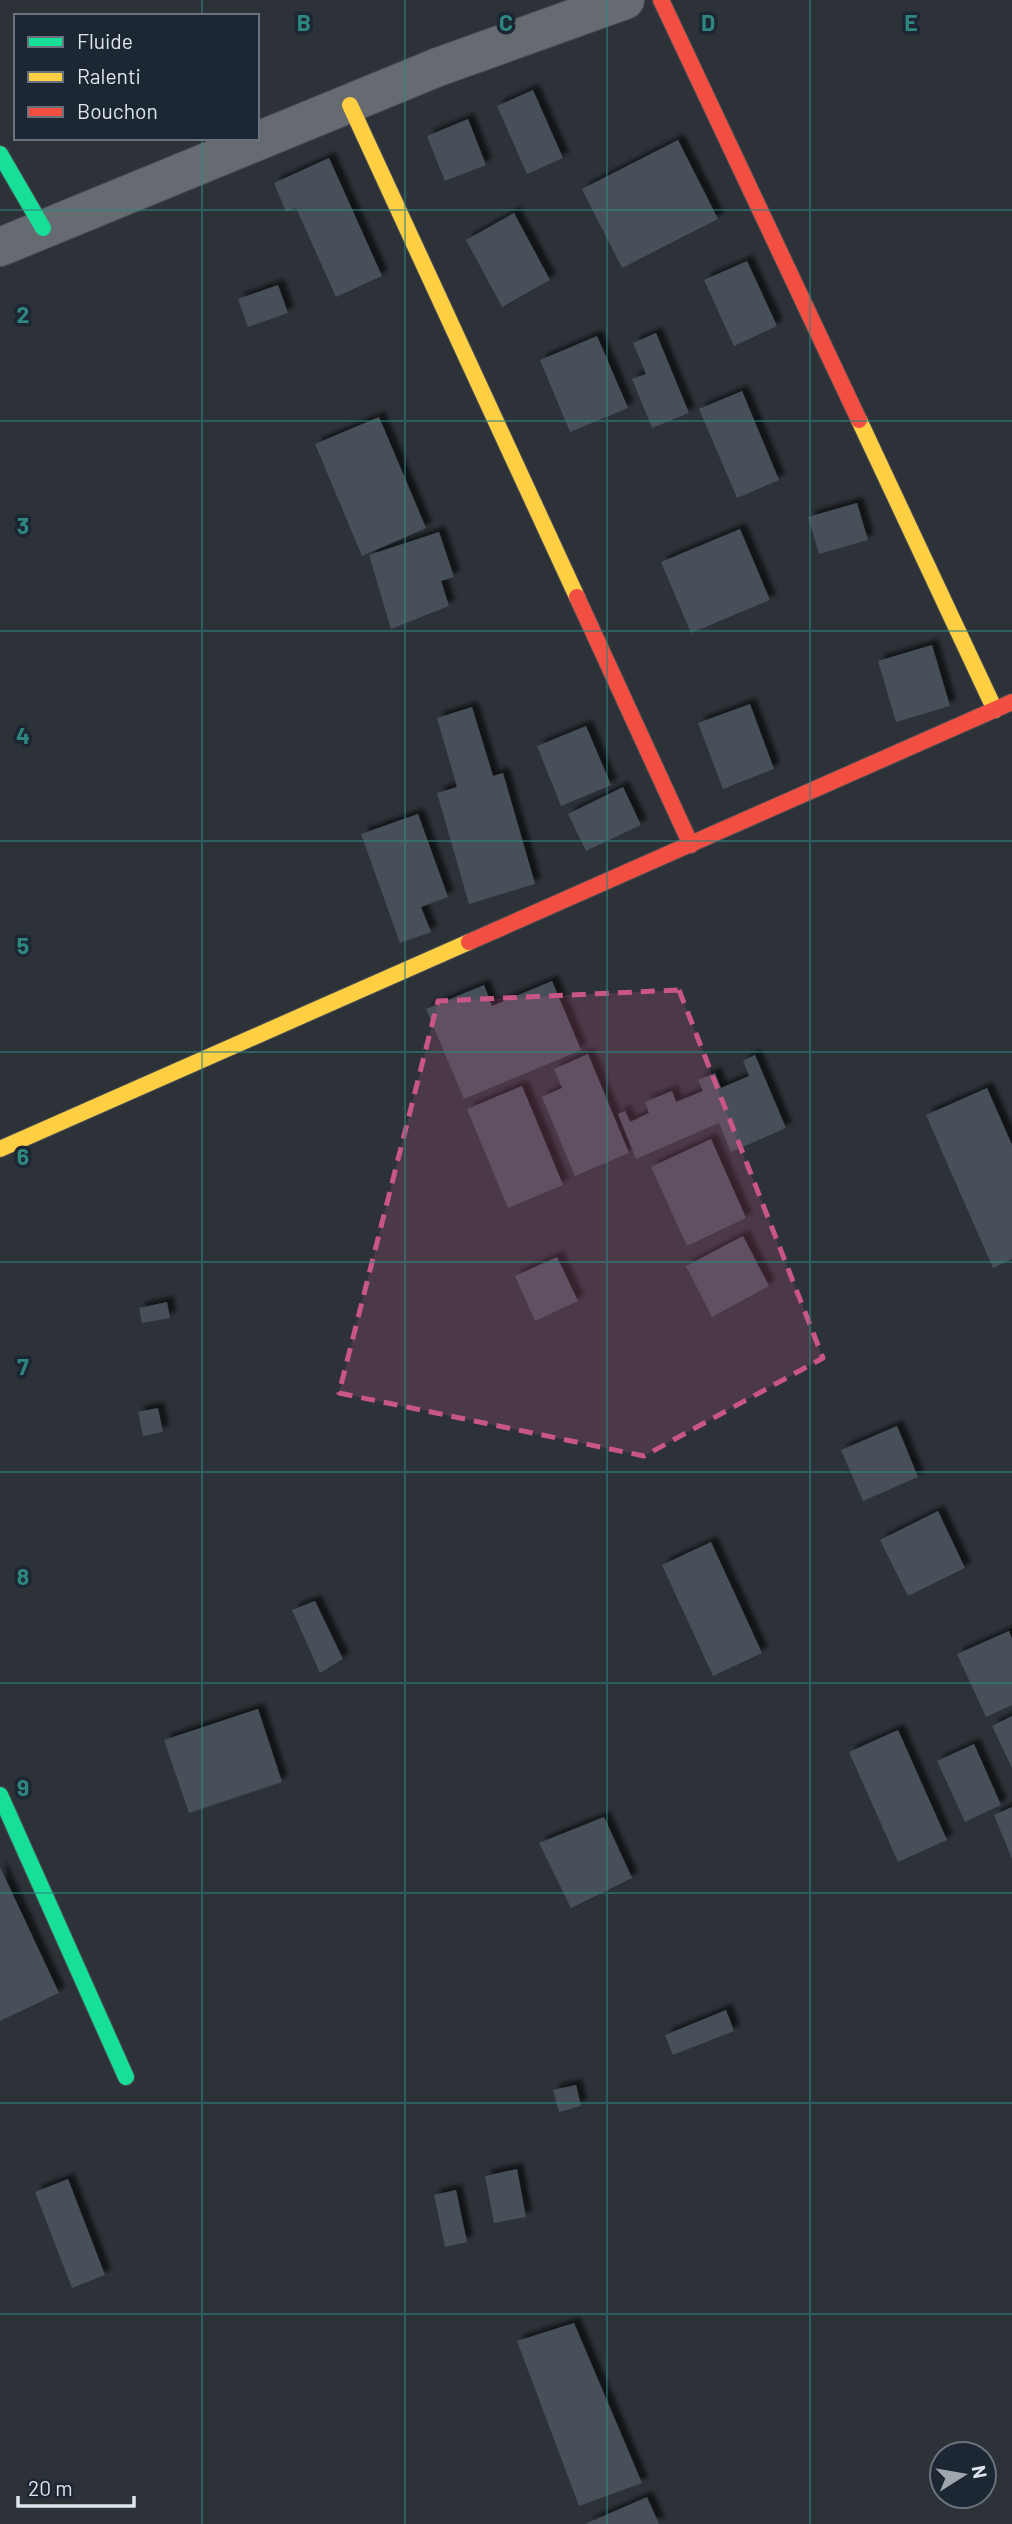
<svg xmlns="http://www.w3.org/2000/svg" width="1012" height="2524" font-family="Barlow,sans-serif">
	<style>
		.building { fill: #464f58; filter: url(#shadow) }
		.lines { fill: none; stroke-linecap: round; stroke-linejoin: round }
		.street-casing { stroke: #494f54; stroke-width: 40 }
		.fast-casing { stroke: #494f54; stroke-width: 18 }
		.slow-casing { stroke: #494f54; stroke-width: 18 }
		.jam-casing { stroke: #494f54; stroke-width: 18 }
		.street { stroke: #666b71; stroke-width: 38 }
		.fast { stroke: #16e098; stroke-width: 16 }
		.slow { stroke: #ffcf43; stroke-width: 16 }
		.jam { stroke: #f24e42; stroke-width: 16 }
		.marked { fill: #ca5687; fill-opacity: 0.2; stroke: #ca5687; stroke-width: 5; stroke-dasharray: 14 9; stroke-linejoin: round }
		.grid { fill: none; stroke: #2e8781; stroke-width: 2; stroke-opacity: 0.55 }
		.grid-label { font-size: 23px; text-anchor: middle; font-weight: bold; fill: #2e8781; stroke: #1c2733; stroke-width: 7; stroke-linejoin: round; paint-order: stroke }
	</style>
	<defs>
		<filter id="shadow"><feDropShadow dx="6" dy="-6" stdDeviation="2" flood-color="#0009"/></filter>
	</defs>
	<rect width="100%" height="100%" fill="#2c3238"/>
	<g class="building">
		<path d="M533 90 563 158 527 174 497 106Z"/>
		<path d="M468 119 486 165 445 181 427 136Z"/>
		<path d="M678 140 718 219 622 268 582 189Z"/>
		<path d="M329 158 382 276 336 297 296 208 286 212 274 183Z"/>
		<path d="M514 213 550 280 502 307 466 240Z"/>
		<path d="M747 261 777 326 734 346 704 280Z"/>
		<path d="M278 285 288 313 248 327 238 299Z"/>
		<path d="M656 333 689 413 652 428 632 379 646 374 633 343Z"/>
		<path d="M597 336 628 408 570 432 540 360Z"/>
		<path d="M742 391 779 480 737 498 699 409Z"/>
		<path d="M379 417 426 528 362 556 315 444Z"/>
		<path d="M857 503 868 540 819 554 808 517Z"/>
		<path d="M740 529 770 600 691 633 661 562Z"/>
		<path d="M439 532 454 577 441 581 449 606 391 629 369 555Z"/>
		<path d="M932 645 950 706 896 722 878 661Z"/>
		<path d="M750 704 774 769 723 789 698 723Z"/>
		<path d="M472 707 493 776 503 773 535 884 469 904 437 793 457 787 437 718Z"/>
		<path d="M586 726 611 785 561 806 537 746Z"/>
		<path d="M623 787 641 825 586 851 568 814Z"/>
		<path d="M418 814 448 897 421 907 431 932 400 943 361 834Z"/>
		<path d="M552 981 581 1050 464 1099 426 1009 484 985 492 1006Z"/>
		<path d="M588 1054 629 1153 575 1176 542 1097 562 1088 554 1069Z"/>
		<path d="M755 1055 786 1128 731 1152 719 1123 636 1159 618 1114 625 1111 630 1122 649 1113 645 1102 672 1091 676 1102 703 1091 698 1080 715 1073 721 1088 749 1076 743 1061Z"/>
		<path d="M522 1086 563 1185 508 1208 467 1109Z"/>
		<path d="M987 1088 1012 1145V1259L993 1268 926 1115Z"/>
		<path d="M711 1139 746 1218 687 1246 651 1167Z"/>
		<path d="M743 1236 769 1286 712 1317 686 1266Z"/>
		<path d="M557 1257 578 1301 535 1321 515 1276Z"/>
		<path d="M167 1302 170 1318 142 1323 139 1308Z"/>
		<path d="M158 1408 163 1432 143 1436 138 1412Z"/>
		<path d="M897 1426 918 1477 863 1501 841 1450Z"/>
		<path d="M938 1511 965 1568 908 1596 880 1540Z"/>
		<path d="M711 1542 762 1653 713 1676 662 1565Z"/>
		<path d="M315 1601 343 1659 320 1673 292 1610Z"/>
		<path d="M1009 1631 1012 1639V1705L986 1717 957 1654Z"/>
		<path d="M258 1709 282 1782 189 1813 164 1740Z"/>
		<path d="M1012 1716V1768L992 1726Z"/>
		<path d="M898 1730 947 1840 898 1862 849 1752Z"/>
		<path d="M974 1744 1001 1805 965 1822 937 1761Z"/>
		<path d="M1012 1807V1859L994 1815Z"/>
		<path d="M604 1817 632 1878 571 1908 539 1843Z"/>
		<path d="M0 1867 59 1993 0 2021Z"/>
		<path d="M726 2010 734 2031 673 2055 665 2035Z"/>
		<path d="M576 2085 581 2106 559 2112 553 2090Z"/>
		<path d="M517 2169 526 2217 494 2223 485 2176Z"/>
		<path d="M68 2179 105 2275 72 2288 35 2192Z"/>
		<path d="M456 2190 467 2242 445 2247 434 2195Z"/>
		<path d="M574 2323 642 2483 579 2506 517 2341Z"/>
		<path d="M647 2497 659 2524H585Z"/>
	</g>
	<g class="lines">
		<g class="street-casing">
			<path id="street" d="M0 247 438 67 625 0"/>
		</g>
		<g class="fast-casing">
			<g id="fast">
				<path d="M0 154 43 228"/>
				<path d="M0 1795 126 2077"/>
			</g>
		</g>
		<g class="slow-casing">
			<g id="slow">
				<path d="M350 105 577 597"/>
				<path d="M859 420 995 710"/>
				<path d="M0 1149 469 942"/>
			</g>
		</g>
		<g class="jam-casing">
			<g id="jam">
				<path d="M661 0 859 420"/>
				<path d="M577 597 691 845"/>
				<path d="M469 942 1012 702"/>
			</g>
		</g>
		<use href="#street" class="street"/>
		<use href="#fast" class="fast"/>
		<use href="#slow" class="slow"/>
		<use href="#jam" class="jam"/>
	</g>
	<path class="marked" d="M679 990 823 1358 644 1456 339 1393 438 1001Z"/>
	<path class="grid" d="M202 0V16M405 0V2524M607 0V2524M810 0V2524M202 138V2524M0 210H1012M0 421H1012M0 631H1012M0 841H1012M0 1052H1012M0 1262H1012M0 1472H1012M0 1683H1012M0 1893H1012M0 2103H1012M0 2314H1012"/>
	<g class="grid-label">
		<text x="304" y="31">B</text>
		<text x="506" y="31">C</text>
		<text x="708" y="31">D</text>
		<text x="911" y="31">E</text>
		<text x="23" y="323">2</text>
		<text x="23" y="534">3</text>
		<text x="23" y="744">4</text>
		<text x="23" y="954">5</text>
		<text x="23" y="1165">6</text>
		<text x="23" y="1375">7</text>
		<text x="23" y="1585">8</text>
		<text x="23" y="1796">9</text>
	</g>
	<rect x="14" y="14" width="245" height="126" fill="#1c2733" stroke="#6a737d" stroke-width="2"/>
	<rect x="28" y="37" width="35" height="10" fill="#16e098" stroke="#6a737d" stroke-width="2"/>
	<text x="77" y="49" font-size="21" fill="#dee5ed">Fluide</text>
	<rect x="28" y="72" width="35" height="10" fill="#ffcf43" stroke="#6a737d" stroke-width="2"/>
	<text x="77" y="84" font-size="21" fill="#dee5ed">Ralenti</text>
	<rect x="28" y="107" width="35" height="10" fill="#f24e42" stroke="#6a737d" stroke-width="2"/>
	<text x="77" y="119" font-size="21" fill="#dee5ed">Bouchon</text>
	<g transform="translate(963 2475) rotate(79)"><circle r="33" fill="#1c2733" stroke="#6a737d" stroke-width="2"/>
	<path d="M0-5L12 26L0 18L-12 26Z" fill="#a0a6ae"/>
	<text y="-10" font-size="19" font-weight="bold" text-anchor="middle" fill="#dee5ed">N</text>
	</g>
	<path d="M18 2496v10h116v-10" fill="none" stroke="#dee5ed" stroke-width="3.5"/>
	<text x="28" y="2496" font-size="21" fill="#dee5ed" stroke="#1c2733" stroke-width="5" paint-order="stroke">20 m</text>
</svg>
